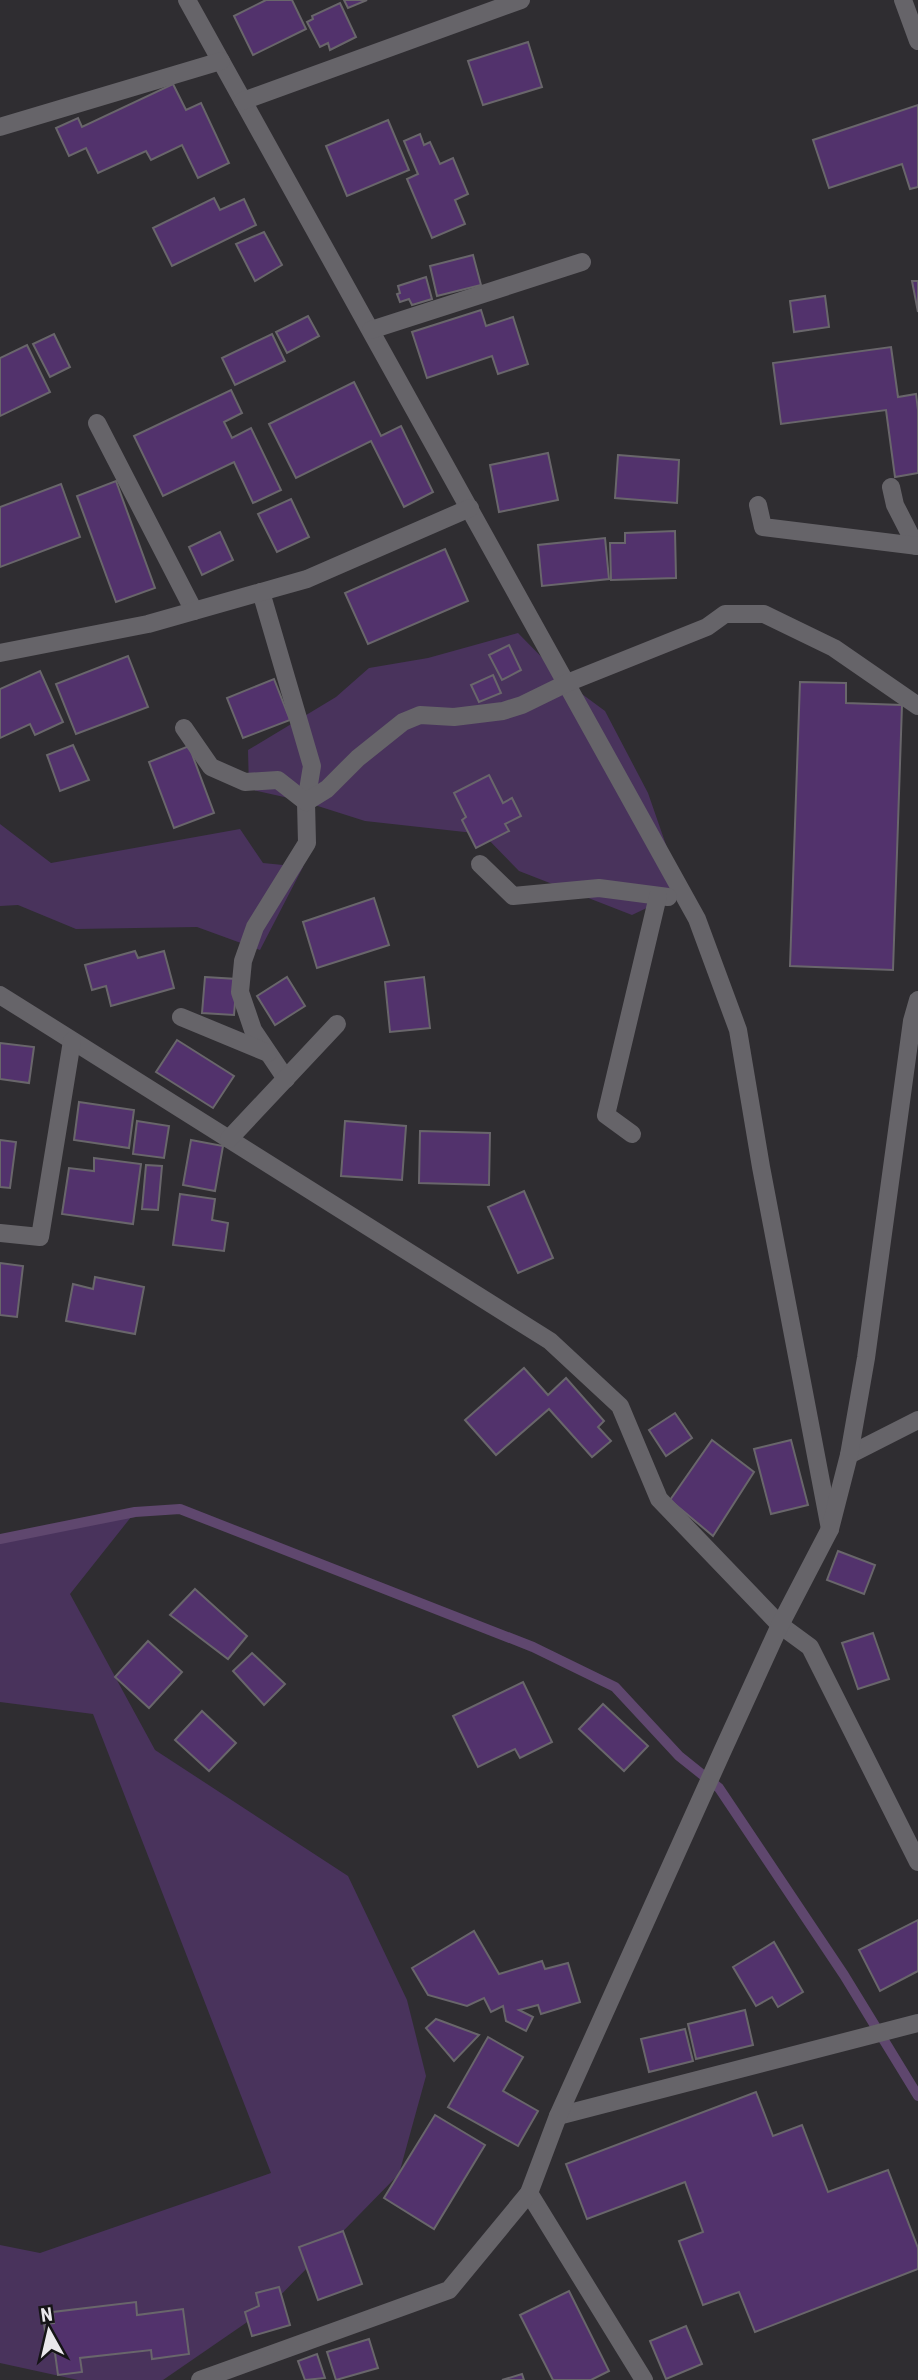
<svg xmlns="http://www.w3.org/2000/svg" width="918" height="2380" font-family="'Roboto Condensed',sans-serif">
	<style>
		.green { fill: #49335c }
		.lines { fill: none; stroke-linecap: round; stroke-linejoin: round }
		.stream { stroke: #5f476e; stroke-width: 10 }
		.building { fill: #52326c; stroke: #69666b; stroke-width: 2 }
		.minor { stroke: #666469; stroke-width: 18 }
	</style>
	<rect width="100%" height="100%" fill="#2f2d31"/>
	<g class="green">
		<path d="M518 633 567 683 605 711 648 793 682 891 632 915 519 871 483 834 365 821 302 801 249 789 248 750 336 697 369 668 428 658Z"/>
		<path d="M0 824 51 863 240 829 263 863 303 867 260 950 197 927 76 929 18 905 0 906Z"/>
		<path d="M135 1512 70 1594 155 1750 348 1876 407 2000 426 2076 399 2174 269 2307 163 2380H78L0 2363V2245L40 2253 271 2173 93 1714 0 1702V1536Z"/>
	</g>
	<g class="lines">
		<path class="stream" d="M0 1539 135 1512 180 1509 533 1647 615 1687 679 1756 719 1788 844 1975 918 2096"/>
	</g>
	<g class="building">
		<path d="M266 0H292L306 29 253 55 234 16Z"/>
		<path d="M344 0H367L348 8Z"/>
		<path d="M340 3 356 37 330 50 328 43 320 47 307 22 313 19 312 16Z"/>
		<path d="M528 42 542 87 483 105 468 61Z"/>
		<path d="M173 84 186 110 201 103 229 163 198 178 182 145 151 160 146 151 98 173 86 148 69 156 56 128 78 118 82 127Z"/>
		<path d="M918 105V187L910 189 902 164 829 188 813 140Z"/>
		<path d="M388 120 409 170 347 196 326 146Z"/>
		<path d="M420 134 424 145 430 142 440 164 453 158 468 194 455 200 465 224 432 238 407 179 418 174 404 141Z"/>
		<path d="M214 198 220 210 244 199 256 225 172 266 153 228Z"/>
		<path d="M264 232 282 265 255 281 236 244Z"/>
		<path d="M473 255 481 285 437 296 430 266Z"/>
		<path d="M426 277 432 299 412 305 409 299 400 302 397 294 400 293 398 286Z"/>
		<path d="M912 281H918V312Z"/>
		<path d="M825 296 829 327 794 332 790 301Z"/>
		<path d="M481 310 486 326 513 317 528 364 498 374 492 356 427 378 412 332Z"/>
		<path d="M308 316 319 336 287 353 276 332Z"/>
		<path d="M54 334 70 367 50 377 33 344Z"/>
		<path d="M272 334 285 361 235 385 222 358Z"/>
		<path d="M27 345 50 392 0 416V358Z"/>
		<path d="M891 347 898 397 916 394 918 410V473L895 477 886 410 781 424 773 363Z"/>
		<path d="M354 382 381 436 401 426 433 492 404 507 371 441 296 478 269 424Z"/>
		<path d="M231 390 242 413 224 422 232 438 251 428 281 490 253 503 234 462 163 496 134 436Z"/>
		<path d="M548 453 558 500 499 512 490 465Z"/>
		<path d="M618 455 679 460 677 503 615 498Z"/>
		<path d="M116 481 155 588 116 602 77 496Z"/>
		<path d="M61 484 80 537 0 567V507Z"/>
		<path d="M291 499 309 537 277 552 258 514Z"/>
		<path d="M675 531 676 578 611 580 610 543H625V533Z"/>
		<path d="M220 532 233 560 202 575 189 547Z"/>
		<path d="M605 538 609 579 542 586 538 545Z"/>
		<path d="M445 549 468 601 368 644 345 593Z"/>
		<path d="M509 645 521 670 502 680 489 655Z"/>
		<path d="M128 656 148 707 76 734 56 684Z"/>
		<path d="M40 671 63 722 35 735 30 724 0 738V689Z"/>
		<path d="M493 675 501 693 479 702 471 685Z"/>
		<path d="M274 679 290 720 243 738 227 698Z"/>
		<path d="M800 682 846 683V703L902 705 893 970 790 966Z"/>
		<path d="M73 745 89 780 60 791 47 755Z"/>
		<path d="M189 746 214 813 174 828 149 762Z"/>
		<path d="M489 775 503 803 512 798 521 816 505 824 509 831 476 848 462 820 466 817 454 793Z"/>
		<path d="M374 898 389 945 317 968 303 922Z"/>
		<path d="M135 951 138 958 164 951 174 988 111 1006 106 986 92 990 85 965Z"/>
		<path d="M205 977 237 979 234 1015 202 1013Z"/>
		<path d="M287 977 305 1006 275 1025 257 996Z"/>
		<path d="M424 977 430 1028 390 1032 385 982Z"/>
		<path d="M177 1040 234 1076 213 1108 156 1072Z"/>
		<path d="M0 1043 34 1047 29 1083 0 1079Z"/>
		<path d="M79 1102 134 1110 129 1148 74 1140Z"/>
		<path d="M137 1121 169 1126 164 1158 133 1154Z"/>
		<path d="M345 1121 406 1126 402 1180 341 1176Z"/>
		<path d="M420 1131 490 1133 489 1185 419 1183Z"/>
		<path d="M0 1140 16 1142 10 1188 0 1187Z"/>
		<path d="M191 1140 223 1146 215 1191 183 1185Z"/>
		<path d="M94 1158 141 1164 133 1224 62 1214 69 1168 94 1171Z"/>
		<path d="M146 1165 162 1166 158 1210 142 1209Z"/>
		<path d="M524 1191 553 1258 518 1273 488 1207Z"/>
		<path d="M180 1194 215 1199 212 1220 228 1223 224 1251 173 1245Z"/>
		<path d="M0 1263 23 1266 17 1317 0 1315Z"/>
		<path d="M95 1277 144 1287 135 1334 66 1321 73 1284 93 1289Z"/>
		<path d="M524 1368 548 1395 566 1378 604 1421 598 1427 611 1441 592 1457 549 1409 496 1455 465 1420Z"/>
		<path d="M675 1413 692 1438 666 1456 649 1430Z"/>
		<path d="M712 1440 754 1472 713 1536 670 1500Z"/>
		<path d="M791 1440 808 1505 771 1514 754 1449Z"/>
		<path d="M838 1551 875 1565 864 1594 827 1580Z"/>
		<path d="M195 1589 247 1636 228 1659 170 1615Z"/>
		<path d="M873 1633 889 1679 858 1689 842 1643Z"/>
		<path d="M148 1641 182 1672 149 1708 115 1677Z"/>
		<path d="M252 1653 285 1684 264 1705 233 1671Z"/>
		<path d="M523 1682 552 1742 520 1758 515 1749 478 1767 453 1716Z"/>
		<path d="M603 1704 648 1746 624 1771 579 1729Z"/>
		<path d="M202 1711 236 1743 209 1771 175 1740Z"/>
		<path d="M918 1920V1971L880 1991 859 1950Z"/>
		<path d="M474 1931 499 1974 542 1961 545 1969 568 1963 580 2002 541 2014 538 2005 519 2010 533 2017 526 2031 506 2021 503 2006 491 2012 484 1998 467 2006 428 1995 412 1968Z"/>
		<path d="M774 1942 803 1992 778 2007 772 1997 756 2006 733 1967Z"/>
		<path d="M745 2010 753 2045 696 2059 688 2024Z"/>
		<path d="M436 2019 479 2035 454 2061 426 2028Z"/>
		<path d="M685 2029 693 2061 649 2072 641 2039Z"/>
		<path d="M488 2037 523 2057 503 2091 538 2111 518 2146 448 2107Z"/>
		<path d="M756 2092 773 2136 802 2125 828 2192 888 2170 918 2248V2269L755 2332 739 2292 703 2305 679 2241 703 2232 685 2182 587 2219 566 2164Z"/>
		<path d="M435 2115 485 2145 434 2229 384 2198Z"/>
		<path d="M343 2231 362 2284 318 2300 299 2247Z"/>
		<path d="M279 2287 290 2325 252 2336 245 2312 259 2306 256 2293Z"/>
		<path d="M569 2291 609 2371 591 2380H553L520 2315Z"/>
		<path d="M136 2302 137 2315 183 2309 189 2354 152 2359 151 2350 80 2358 82 2372 58 2375 55 2353 47 2348 44 2324 54 2323 53 2312Z"/>
		<path d="M686 2326 702 2364 666 2379 650 2341Z"/>
		<path d="M369 2339 378 2368 336 2380 327 2352Z"/>
		<path d="M317 2354 325 2378 305 2380 298 2361Z"/>
		<path d="M522 2374 524 2380H502Z"/>
	</g>
	<g class="lines">
		<g class="minor">
			<path d="M187 0 697 919 738 1030 761 1167 830 1529"/>
			<path d="M903 0 918 41"/>
			<path d="M243 101 521 0"/>
			<path d="M0 127 221 61"/>
			<path d="M371 330 582 262"/>
			<path d="M97 423 194 611"/>
			<path d="M891 487 895 505 916 546"/>
			<path d="M758 505 763 527 918 546"/>
			<path d="M261 592 312 766 306 802 307 843 255 927 243 961 240 992 253 1030 286 1079"/>
			<path d="M0 653 148 624 307 579 470 508"/>
			<path d="M184 728 211 767 245 782 278 780 306 802 327 789 358 758 403 722 420 715 454 717 503 711 522 705 567 683 707 627 725 614H764L834 648 918 706"/>
			<path d="M480 864 513 896 599 888 668 897"/>
			<path d="M0 995 550 1341 620 1406 659 1499 780 1625 810 1647 918 1862"/>
			<path d="M181 1017 268 1053"/>
			<path d="M632 1134 606 1115 658 896"/>
			<path d="M229 1139 337 1024"/>
			<path d="M0 1233 40 1237 72 1041"/>
			<path d="M849 1455 918 1420"/>
			<path d="M558 2116 918 2023"/>
			<path d="M529 2193 644 2380"/>
			<path d="M200 2380 449 2290 529 2193 558 2116 722 1752 780 1625 830 1529 849 1455 866 1358 912 1021 918 1000"/>
		</g>
	</g>
	<g transform="translate(49 2331) rotate(352)" stroke="#161517" stroke-width="5" paint-order="stroke">
	<path d="M0-5L12 26L0 18L-12 26Z" fill="#eae8eb"/>
	<text y="-10" font-size="19" font-weight="bold" text-anchor="middle" fill="#eae8eb">N</text>
	</g>
</svg>
